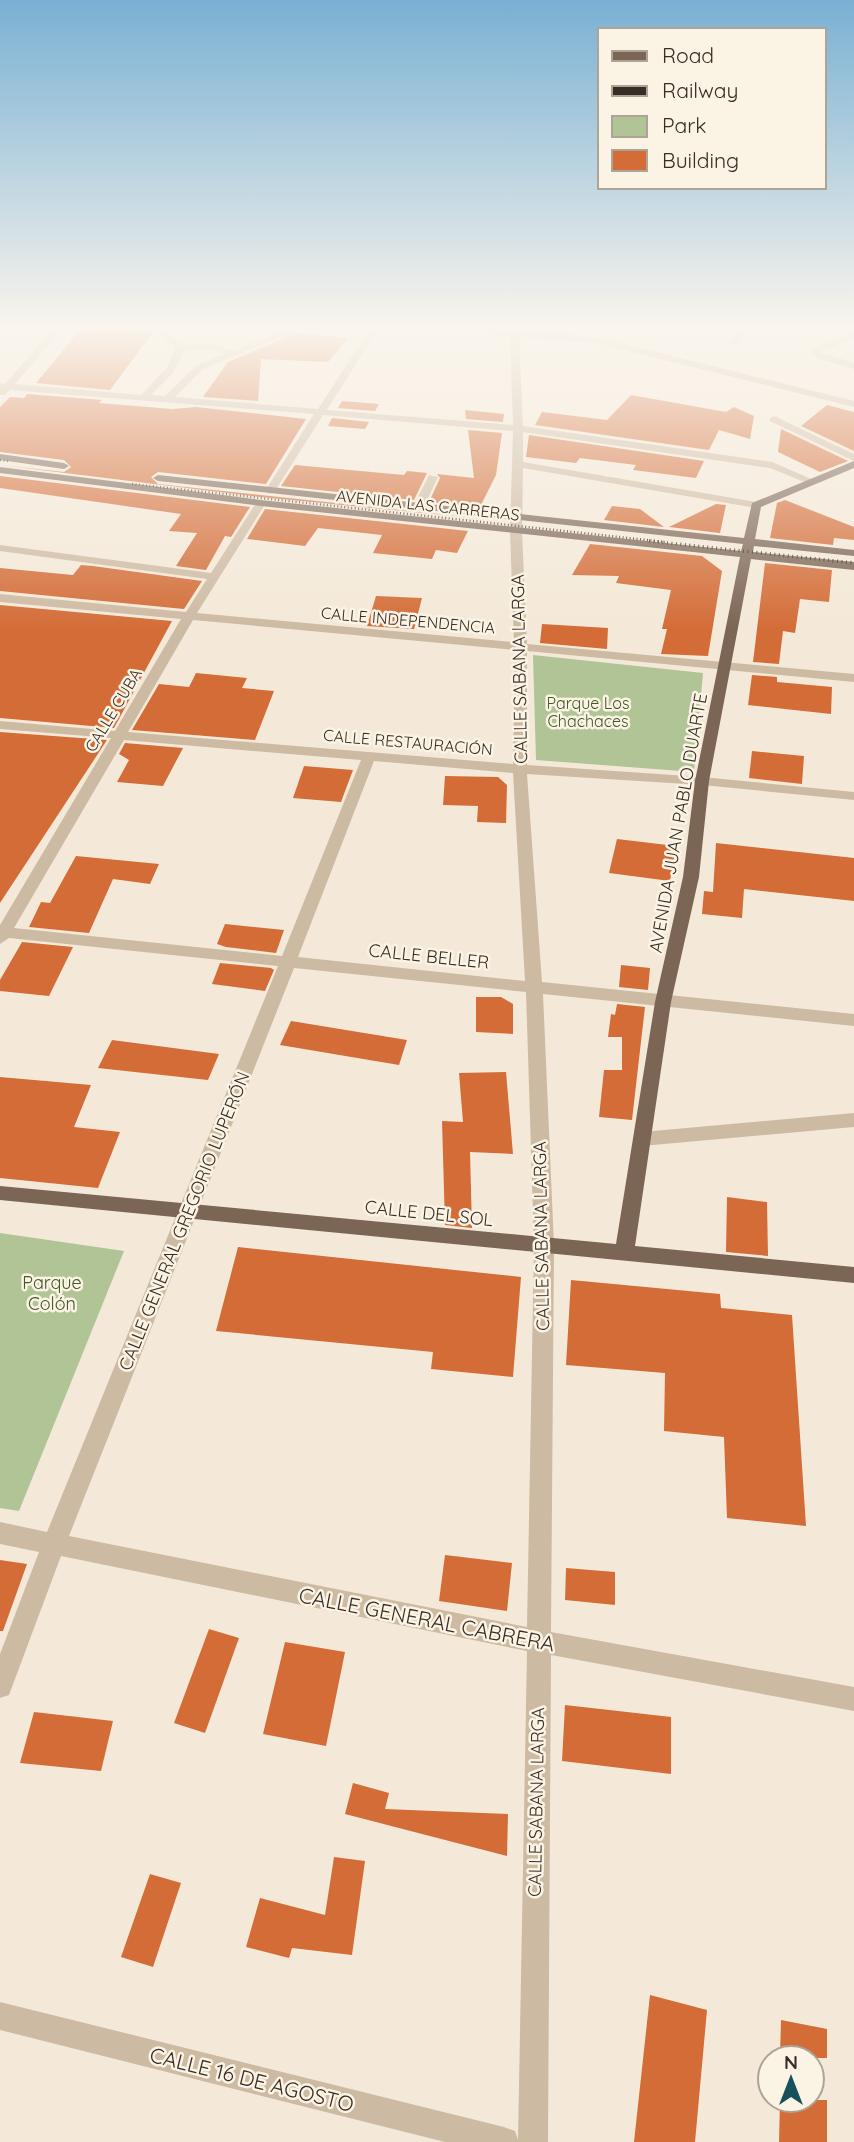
<svg xmlns="http://www.w3.org/2000/svg" width="854" height="2142" font-family="Quicksand,sans-serif">
	<style>
		.green { fill: #b0c496 }
		.building { fill: #d36c37 }
		.lines { fill: none; stroke-linecap: round; stroke-linejoin: round }
		.minor { fill: #cdbaa3; fill-rule: evenodd }
		.major { fill: #7b6555; fill-rule: evenodd }
		.rail-far1 { stroke: #372d26; stroke-width: 2.5; stroke-dasharray: 1 2.5; stroke-linecap: butt }
		.rail { stroke: #372d26; stroke-width: 3.5; stroke-dasharray: 1 3.5; stroke-linecap: butt }
		.labels { text-anchor: middle; dominant-baseline: central; stroke-width: 5; stroke-linejoin: round; paint-order: stroke }
		.far-street-label { font-size: 16px; fill: #372d26; stroke: #fbf3e4 }
		.far-park-label { font-size: 16px; fill: #415827; stroke: #fbf3e4 }
		.street-label { font-size: 18px; fill: #372d26; stroke: #fbf3e4 }
		.park-label { font-size: 18px; fill: #415827; stroke: #fbf3e4 }
		.near-street-label { font-size: 21px; fill: #372d26; stroke: #fbf3e4 }
	</style>
	<rect width="100%" height="100%" fill="#f4e9d8"/>
	<g class="green">
		<path d="M533 655 703 673 694 772 536 760Z"/>
		<path d="M0 1233 124 1251 19 1511 0 1508Z"/>
	</g>
	<g class="building">
		<path d="M80 330H120L153 332 110 390 36 383Z"/>
		<path d="M297 333 348 338 328 362 261 359 258 401 203 397 228 362Z"/>
		<path d="M27 394 102 400 99 403 172 409 196 407 306 419 266 484 158 472 151 477 158 484 475 518 261 497 0 465 64 472 71 467 64 460 0 452V407L10 397 24 398Z"/>
		<path d="M631 395 726 412 734 407 754 416 750 439 719 430 709 450 535 425 542 412 607 420Z"/>
		<path d="M342 401 379 404 375 411 338 408Z"/>
		<path d="M827 405 854 412V451L801 426Z"/>
		<path d="M465 410 504 414 503 422 466 419Z"/>
		<path d="M332 418 369 422 365 429 328 426Z"/>
		<path d="M781 429 848 461 820 472 778 452Z"/>
		<path d="M468 430 502 433 496 475 480 507 429 502 440 478 437 474 474 478Z"/>
		<path d="M529 435 704 461 696 478 633 470 636 465 580 458 576 463 526 457Z"/>
		<path d="M295 465 404 475 407 471 427 473 414 500 281 486Z"/>
		<path d="M0 476 250 507 231 537 225 536 206 570 176 566 197 533 169 531 181 514 0 488Z"/>
		<path d="M785 500 854 527V540L834 538 833 545 770 538 777 503Z"/>
		<path d="M716 504 726 505 720 533 669 527Z"/>
		<path d="M612 506 640 509 664 527 604 520Z"/>
		<path d="M265 509 468 531 457 553 436 550 432 559 373 553 382 535 318 528 305 546 247 539Z"/>
		<path d="M590 544 702 556 722 571 708 656 661 654 667 629H662L671 590 616 583 619 576 572 575Z"/>
		<path d="M765 563 832 570 829 602 800 599 795 633 783 631 779 664 753 662Z"/>
		<path d="M81 565 93 566 202 581 184 609 0 591V568L73 575Z"/>
		<path d="M376 596 422 598 414 629 367 626Z"/>
		<path d="M0 605 172 621 114 728 0 718Z"/>
		<path d="M542 624 608 628 607 649 540 643Z"/>
		<path d="M196 673 247 678 242 688 274 691 255 740 132 730 159 684 189 687Z"/>
		<path d="M752 675 777 677V682L832 687 831 714 748 705Z"/>
		<path d="M0 732 107 740 0 903Z"/>
		<path d="M125 743 183 748 163 786 117 782 129 760 119 754Z"/>
		<path d="M752 751 804 756 802 784 749 778Z"/>
		<path d="M304 766 353 770 341 802 293 798Z"/>
		<path d="M445 776 498 777 507 785 506 823 477 822 478 806 443 805Z"/>
		<path d="M617 839 676 846 670 881 609 873Z"/>
		<path d="M716 843 854 858V901L744 889 742 918 702 914 704 891 713 892Z"/>
		<path d="M76 856 159 864 150 884 113 879 89 933 29 927 41 902 50 903Z"/>
		<path d="M225 924 284 930 276 953 226 947 217 944Z"/>
		<path d="M22 942 73 947 49 996 0 991V980Z"/>
		<path d="M220 963 271 968 274 970 265 991 212 984Z"/>
		<path d="M621 965 650 968 648 990 619 987Z"/>
		<path d="M476 997H501L513 1004V1034L476 1032Z"/>
		<path d="M617 1004 645 1007 632 1120 599 1117 604 1070H622V1037H608L611 1014 615 1015Z"/>
		<path d="M291 1021 407 1040 399 1065 280 1045Z"/>
		<path d="M112 1040 219 1054 208 1080 98 1068Z"/>
		<path d="M506 1072 513 1154 470 1152 472 1228 445 1225 442 1121 463 1122 459 1073Z"/>
		<path d="M0 1077 91 1085 74 1127 120 1132 98 1188 0 1178Z"/>
		<path d="M727 1197 767 1202 768 1256 726 1252Z"/>
		<path d="M238 1247 521 1277 513 1377 431 1369 433 1352 216 1331Z"/>
		<path d="M571 1280 720 1294 721 1308 792 1315 806 1526 727 1518 724 1437 664 1431 665 1373 566 1365Z"/>
		<path d="M445 1555 512 1563 507 1611 439 1601Z"/>
		<path d="M0 1560 27 1564 3 1631H0Z"/>
		<path d="M566 1568 615 1572V1605L565 1600Z"/>
		<path d="M209 1629 239 1638 205 1733 174 1723Z"/>
		<path d="M285 1642 345 1652 326 1746 263 1734Z"/>
		<path d="M565 1705 671 1717V1774L562 1761Z"/>
		<path d="M34 1712 113 1721 101 1771 20 1763Z"/>
		<path d="M353 1783 389 1793 385 1809 508 1814 507 1856 345 1814Z"/>
		<path d="M334 1857 365 1861 352 1955 292 1948 289 1958 246 1947 260 1898 325 1915Z"/>
		<path d="M150 1874 181 1883 153 1967 121 1957Z"/>
		<path d="M650 1995 707 2010 695 2142H634Z"/>
		<path d="M781 2020 827 2029V2058H780Z"/>
		<path d="M780 2100H827V2142H779Z"/>
	</g>
	<g class="lines">
		<g class="minor">
			<path d="M52 330H61L15 384 141 395 167 368 175 349 157 330H166L182 346 210 343 234 351 286 330H298L203 369 175 397 318 409 369 330H377L327 410 513 425 510 336 465 330H518L596 337 854 401V407L596 343 519 337 523 426 772 462 816 481 807 483 770 468 523 432V462L756 502 761 505 756 508 523 468 522 531 527 644 854 674V682L527 651V765L702 777 854 792V800L702 785 527 774 542 982 854 1014V1026L543 994 554 1245 551 1632 854 1687V1711L551 1655 548 2142H445L0 2030V2002L504 2127 515 2131 518 2140 527 1651 61 1556 9 1695 0 1698V1654L39 1552 0 1544V1522L47 1532 278 966 9 938 0 944V925L111 738 0 729V721L115 731 181 619 0 602V594L186 612 207 579 0 551V545L211 573 256 503 261 500 266 503 197 613 514 642 510 531 513 431 323 415 275 491 270 494 265 491 314 414 10 390 5 395H0V383L5 384ZM209 349 225 354 197 365 165 396 151 395 174 372 184 351ZM193 620 515 650 513 764 128 732ZM124 740 361 760 282 956 14 928ZM374 761 513 773 525 981 298 957ZM294 968 526 992 534 1245 527 1627 69 1536Z"/>
			<path d="M737 330H745L746 337 735 345 730 342 736 336Z"/>
			<path d="M854 331V337L821 352 854 363V369L817 358 810 351Z"/>
			<path d="M774 416 854 454V461L770 421 769 419Z"/>
			<path d="M429 475 438 477 423 509H415L413 507Z"/>
			<path d="M854 1113V1127L642 1146 636 1144 633 1139 636 1134 642 1132Z"/>
		</g>
		<g class="major">
			<path d="M0 454 64 463 69 466 64 469 0 460Z"/>
			<path d="M854 461V468L761 507 755 539 854 550V556L754 546 753 552 854 562V570L751 559 709 781 699 877 671 1002 635 1246 854 1267V1283L0 1200V1186L616 1244 655 1002 683 877 695 781 740 557 261 506 0 473V467L261 500 741 551 743 544 158 481 153 478 158 475 744 538 752 503Z"/>
		</g>
		<g class="rail-far1">
			<path d="M0 460 8 461"/>
			<path d="M132 484 665 542"/>
		</g>
		<path class="rail" d="M649 541 854 563"/>
	</g>
	<linearGradient id="sky" x2="0" y2="1"><stop stop-color="#79b0d3"/><stop offset="0.52" stop-color="#faf5ed"/><stop offset="1" stop-color="#faf5ed" stop-opacity="0"/></linearGradient>
	<rect width="854" height="630" fill="url(#sky)"/>
	<g class="labels">
		<g class="far-street-label">
			<text transform="translate(428 505) rotate(6)">AVENIDA LAS CARRERAS</text>
			<text transform="translate(408 620) rotate(5)">CALLE INDEPENDENCIA</text>
			<text transform="translate(113 710) rotate(-59)">CALLE CUBA</text>
			<text transform="translate(408 742) rotate(5)">CALLE RESTAURACIÓN</text>
		</g>
		<g class="far-park-label">
			<text x="588" y="703">Parque Los<tspan x="588" dy="18">Chachaces</tspan></text>
		</g>
		<g class="street-label">
			<text transform="translate(519 669) rotate(-91)">CALLE SABANA LARGA</text>
			<text transform="translate(678 823) rotate(-80)">AVENIDA JUAN PABLO DUARTE</text>
			<text transform="translate(429 956) rotate(6)">CALLE BELLER</text>
			<text transform="translate(429 1213) rotate(6)">CALLE DEL SOL</text>
			<text transform="translate(184 1221) rotate(-68)">CALLE GENERAL GREGORIO LUPERÓN</text>
			<text transform="translate(541 1236) rotate(-91)">CALLE SABANA LARGA</text>
			<text transform="translate(536 1802) rotate(-89)">CALLE SABANA LARGA</text>
		</g>
		<g class="park-label">
			<text x="52" y="1282">Parque<tspan x="52" dy="21">Colón</tspan></text>
		</g>
		<g class="near-street-label">
			<text transform="translate(427 1619) rotate(11)">CALLE GENERAL CABRERA</text>
			<text transform="translate(252 2079) rotate(14)">CALLE 16 DE AGOSTO</text>
		</g>
	</g>
	<rect x="598" y="28" width="228" height="161" fill="#fbf3e4" stroke="#ada498" stroke-width="2"/>
	<rect x="612" y="51" width="35" height="10" fill="#7b6555" stroke="#ada498" stroke-width="2"/>
	<text x="662" y="63" font-size="21" fill="#372d26">Road</text>
	<rect x="612" y="86" width="35" height="10" fill="#372d26" stroke="#ada498" stroke-width="2"/>
	<text x="662" y="98" font-size="21" fill="#372d26">Railway</text>
	<rect x="612" y="116" width="35" height="21" fill="#b0c496" stroke="#ada498" stroke-width="2"/>
	<text x="662" y="133" font-size="21" fill="#372d26">Park</text>
	<rect x="612" y="150" width="35" height="21" fill="#d36c37" stroke="#ada498" stroke-width="2"/>
	<text x="662" y="168" font-size="21" fill="#372d26">Building</text>
	<g transform="translate(791 2079)"><circle r="33" fill="#fbf3e4" stroke="#ada498" stroke-width="2"/>
	<path d="M0-5L12 26L0 18L-12 26Z" fill="#17515c"/>
	<text y="-10" font-size="19" font-weight="bold" text-anchor="middle" fill="#372d26">N</text>
	</g>
</svg>
